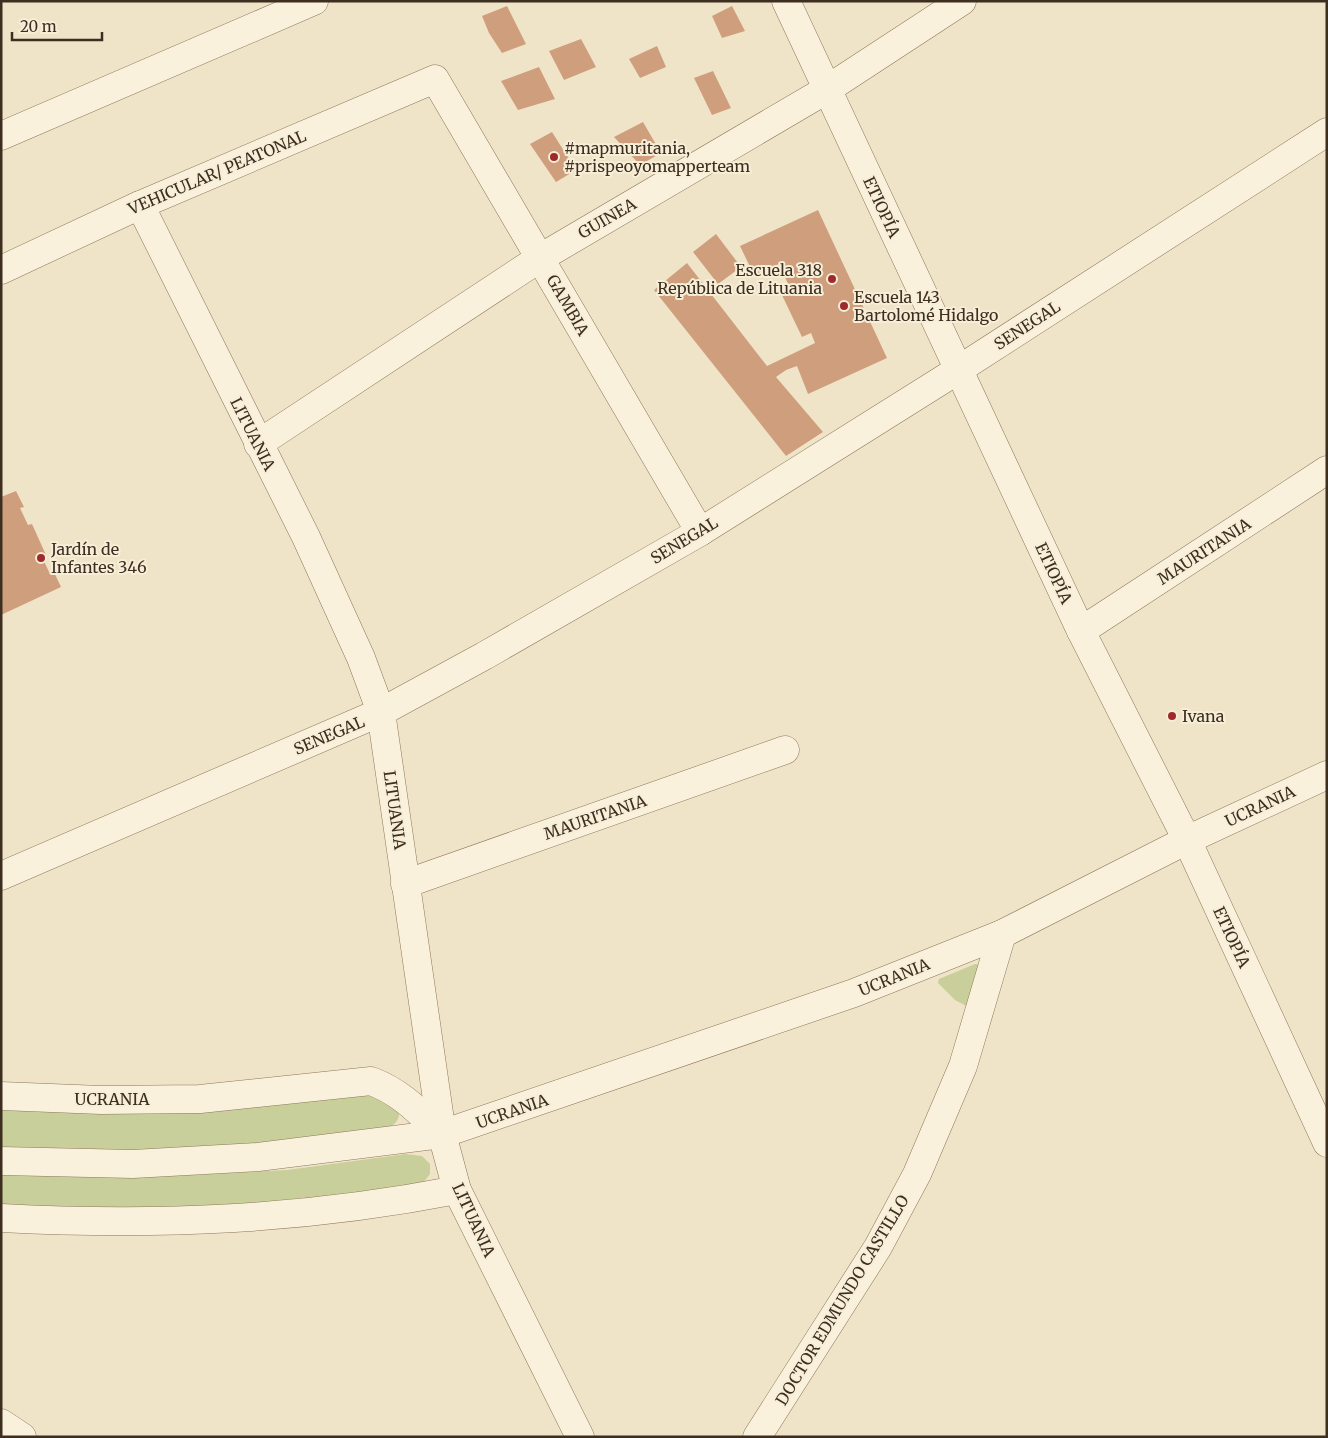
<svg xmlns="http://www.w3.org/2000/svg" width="1328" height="1438" font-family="Merriweather,serif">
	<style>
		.green { fill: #c9cf9b }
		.building { fill: #cf9f7d }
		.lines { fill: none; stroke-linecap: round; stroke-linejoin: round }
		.minor-casing { stroke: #8d765c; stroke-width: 29 }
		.minor { stroke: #faf1dc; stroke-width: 28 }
		.poi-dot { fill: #9e2a2b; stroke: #f7eed8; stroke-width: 2 }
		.labels { text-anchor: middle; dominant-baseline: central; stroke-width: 4; stroke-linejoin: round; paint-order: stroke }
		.poi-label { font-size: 16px; fill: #3d2e20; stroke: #f7eed8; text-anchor: start }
		.street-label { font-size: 16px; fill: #3d2e20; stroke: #f7eed8 }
	</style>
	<rect width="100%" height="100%" fill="#f0e4c8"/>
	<g class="green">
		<path d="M975 964 982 965 970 1008 955 1000 938 983 939 979Z"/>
		<path d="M366 1093 399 1108C400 1119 397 1123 388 1128L328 1140 101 1155 1 1150V1105Z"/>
		<path d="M406 1154 422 1156 430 1164V1174L420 1187 321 1204 1 1212V1171L120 1178 287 1170Z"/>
	</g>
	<g class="building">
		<path d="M507 6 526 44 502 53 489 33 482 16Z"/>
		<path d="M732 6 745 31 722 38 712 16Z"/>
		<path d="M581 39 596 67 564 80 549 51Z"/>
		<path d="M657 46 666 67 640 78 629 59Z"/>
		<path d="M539 67 555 99 518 110 501 81Z"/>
		<path d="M713 71 731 108 712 115 694 78Z"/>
		<path d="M643 122 661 153 640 165 614 137Z"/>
		<path d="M552 132 576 170 556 182 530 144Z"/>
		<path d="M818 210 887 358 808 394 797 366 786 370 776 377 823 432 786 456 654 290 687 263 767 366 815 343 811 333 802 337 780 291 789 286 779 264 754 275 740 246Z"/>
		<path d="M716 234 741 267 718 284 693 252Z"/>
		<path d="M16 491 24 507 20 508 28 525 32 524 46 555 42 557 50 574 54 572 61 587 1 615V497Z"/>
	</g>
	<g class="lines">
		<g class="minor-casing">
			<g id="minor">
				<path d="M786 1 1081 631 1187 840 1327 1143"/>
				<path d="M1 136 314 1"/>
				<path d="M140 205 306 537 361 658 381 712 442 1134 457 1190 580 1437"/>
				<path d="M1 270 140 205 435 79 700 532"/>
				<path d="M258 444 540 258 826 90 962 1"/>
				<path d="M1081 631 1327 470"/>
				<path d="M1 876 381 712 484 656 700 532 958 370 1327 132"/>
				<path d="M405 884 785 750"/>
				<path d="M1 1096 101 1100 200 1099 371 1081C401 1092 419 1112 442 1134"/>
				<path d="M1 1161 133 1164 258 1157 442 1134 854 993 1002 934 1187 840 1327 775"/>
				<path d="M1 1218C158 1226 303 1220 457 1190"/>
				<path d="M1 1423 22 1437"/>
				<path d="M757 1437 878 1247 917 1174 963 1066 1002 934"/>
			</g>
		</g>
		<use href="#minor" class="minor"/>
	</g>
	<g class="poi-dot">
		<circle cx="554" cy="157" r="5"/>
		<circle cx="832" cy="279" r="5"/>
		<circle cx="844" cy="306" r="5"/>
		<circle cx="41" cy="558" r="5"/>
		<circle cx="1172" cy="716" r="5"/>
	</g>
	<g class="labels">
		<g class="poi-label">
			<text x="564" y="148">#mapmuritania,<tspan x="564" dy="18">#prispeoyomapperteam</tspan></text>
			<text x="822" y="270" text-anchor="end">Escuela 318<tspan x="822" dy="18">República de Lituania</tspan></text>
			<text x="854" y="297">Escuela 143<tspan x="854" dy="18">Bartolomé Hidalgo</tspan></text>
			<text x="51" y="549">Jardín de<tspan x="51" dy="18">Infantes 346</tspan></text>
			<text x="1182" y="716">Ivana</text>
		</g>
		<g class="street-label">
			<text transform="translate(217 172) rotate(-23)">VEHICULAR/ PEATONAL</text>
			<text transform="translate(882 207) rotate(65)">ETIOPÍA</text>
			<text transform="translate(607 218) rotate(-30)">GUINEA</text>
			<text transform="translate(568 305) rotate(60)">GAMBIA</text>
			<text transform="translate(1027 325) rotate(-33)">SENEGAL</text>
			<text transform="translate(253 434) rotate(63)">LITUANIA</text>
			<text transform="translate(684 540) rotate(-31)">SENEGAL</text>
			<text transform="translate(1204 551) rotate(-33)">MAURITANIA</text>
			<text transform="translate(1054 573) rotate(65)">ETIOPÍA</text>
			<text transform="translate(329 735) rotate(-23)">SENEGAL</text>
			<text transform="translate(1260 806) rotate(-25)">UCRANIA</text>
			<text transform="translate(395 810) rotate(82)">LITUANIA</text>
			<text transform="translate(595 817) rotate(-19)">MAURITANIA</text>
			<text transform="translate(1232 937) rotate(65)">ETIOPÍA</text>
			<text transform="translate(894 977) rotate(-22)">UCRANIA</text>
			<text x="112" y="1099">UCRANIA</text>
			<text transform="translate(512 1111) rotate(-19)">UCRANIA</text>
			<text transform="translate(474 1220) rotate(65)">LITUANIA</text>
			<text transform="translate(842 1300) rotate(-59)">DOCTOR EDMUNDO CASTILLO</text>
		</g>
	</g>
	<rect width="1328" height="1438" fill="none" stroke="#3d2e20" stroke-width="5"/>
	<path d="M12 32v8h90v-8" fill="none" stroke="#3d2e20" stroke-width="2.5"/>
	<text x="20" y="32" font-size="15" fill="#3d2e20" stroke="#f7eed8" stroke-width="4" paint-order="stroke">20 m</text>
</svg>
